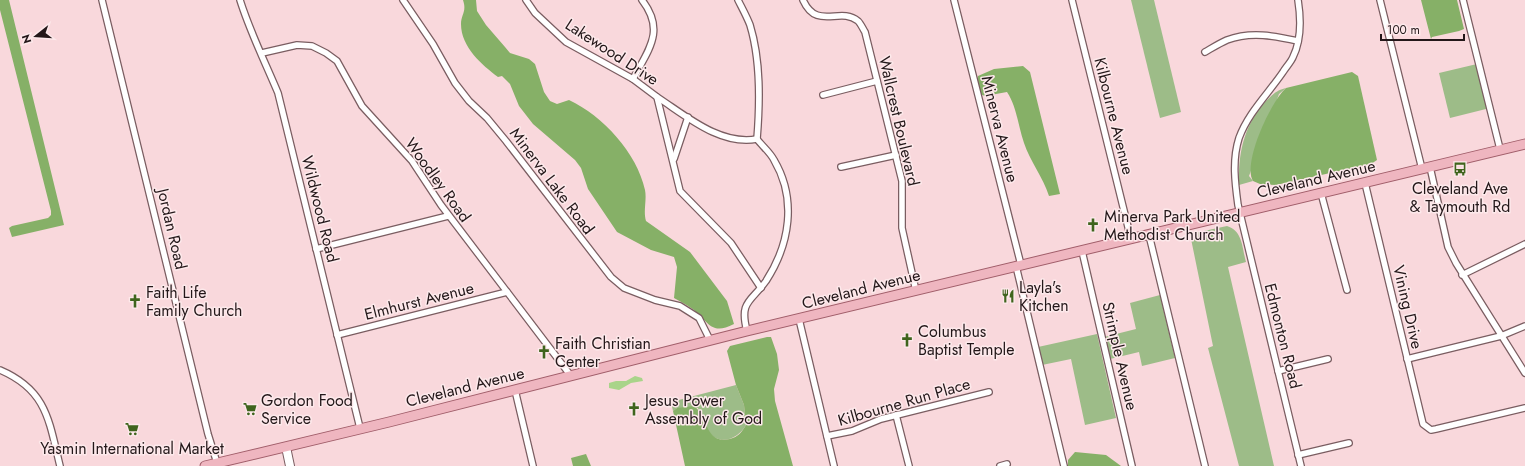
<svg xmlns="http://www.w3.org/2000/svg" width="1525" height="466" font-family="Jost,sans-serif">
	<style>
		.green { fill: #9dbc88 }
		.forest { fill: #86b067 }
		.water { fill: #a9d48a }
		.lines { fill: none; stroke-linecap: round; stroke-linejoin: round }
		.street-casing { stroke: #7a5d61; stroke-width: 8 }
		.secondary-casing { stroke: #7a5d61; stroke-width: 10 }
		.primary-casing { stroke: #a15e6a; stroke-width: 11 }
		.street { stroke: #fff; stroke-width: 5.5 }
		.secondary { stroke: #fff; stroke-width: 8 }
		.primary { stroke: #efb6c0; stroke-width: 9 }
		.labels { text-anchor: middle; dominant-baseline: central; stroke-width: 3; stroke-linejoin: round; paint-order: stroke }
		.street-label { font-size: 16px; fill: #231719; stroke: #fde9eb }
		.poi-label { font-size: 16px; fill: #231719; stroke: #fde9eb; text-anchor: start }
	</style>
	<rect width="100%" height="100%" fill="#f9d8dc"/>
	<g class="green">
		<path d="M1131 0H1154L1181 112 1160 118Z"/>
		<path d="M1477 64 1490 108 1450 118 1439 73Z"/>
		<path d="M1286 88 1279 94 1249 176 1253 181 1239 185C1238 153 1244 125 1266 101 1273 94 1277 90 1286 88Z"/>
		<path d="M1227 226C1243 231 1242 248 1246 262L1228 267 1274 466H1239L1208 348 1213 346 1190 234Z"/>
		<path d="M1160 295 1175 358 1142 366 1139 352 1110 359 1104 337 1136 329 1130 303Z"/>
		<path d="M1097 334 1116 418 1085 425 1071 359 1042 365 1038 347Z"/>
		<path d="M736 385 744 405 746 425C739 438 720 447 709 432 704 425 701 416 698 408H677L673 411 671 402Z"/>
	</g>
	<g class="forest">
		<path d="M0 0H9L64 225 12 237 9 228 12 226 48 218 51 215V211L0 10Z"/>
		<path d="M463 0H476L477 11 486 25 505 47 510 53 529 59 535 64 544 92 550 101 557 104 569 100C603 116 637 153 645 190 647 200 643 211 646 221L690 252 727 301 734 324C709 337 708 319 691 308 686 304 679 301 674 298L677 267 674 257 651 250 617 232 588 189 581 168 575 160 533 124 519 106 510 84 502 76 498 77C482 65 461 47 461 24 461 14 467 12 463 0Z"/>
		<path d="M1421 0H1457L1464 29 1459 31 1432 37 1431 39Z"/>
		<path d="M1023 66 1030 72 1060 194 1049 196C1043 177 1030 161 1024 143 1018 126 1017 107 1007 92L985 96 980 94 976 83 978 76 994 69Z"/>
		<path d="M1352 72 1358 76 1377 160 1371 164 1276 185 1260 184 1253 181C1242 163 1271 101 1286 88Z"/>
		<path d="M767 337H771L777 354 779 370 774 389 775 401 793 466H685L673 411 677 408 694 406C708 416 705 445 730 439 738 437 742 432 746 425L744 405 736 385 727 351 730 346Z"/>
		<path d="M1075 452 1106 455 1121 466H1068V460Z"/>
		<path d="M586 454 591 466H573L571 458Z"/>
	</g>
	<path class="water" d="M635 376 642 378 643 381 631 383 619 390 609 388V383L616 381H626Z"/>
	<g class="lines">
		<g class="street-casing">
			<g id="street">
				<path d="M102 0 208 434 217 463"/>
				<path d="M240 0C250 32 265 62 278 93L360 428"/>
				<path d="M403 0 433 44 455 83 469 101 487 118 506 141 611 277 624 288 655 300 680 306 699 318 710 340"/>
				<path d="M526 0 535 13 566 42 633 79 657 97 680 191 731 243 761 288"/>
				<path d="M738 0C742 8 747 17 750 25 761 61 760 102 757 139 762 146 770 152 774 160 797 199 790 244 766 281 751 302 739 301 747 331"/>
				<path d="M803 0C817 31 840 6 858 21 861 24 863 29 865 32L902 181V228L916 291"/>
				<path d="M954 0 1021 265"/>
				<path d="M1072 0 1131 239"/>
				<path d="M1298 0C1301 19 1302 39 1293 57 1291 62 1286 67 1283 72 1268 94 1248 113 1239 138 1232 160 1235 183 1238 205L1301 466"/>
				<path d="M1380 0 1422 169"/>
				<path d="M1463 0 1500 149"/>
				<path d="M1205 52C1212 48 1220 43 1227 40 1251 31 1275 36 1298 41"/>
				<path d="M262 53 297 45 312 46 326 53 337 61 362 106 412 161 441 205 571 376"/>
				<path d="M633 79C648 50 666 31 642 0"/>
				<path d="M823 95 877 81"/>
				<path d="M657 97C685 115 720 146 757 139"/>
				<path d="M674 159 688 117"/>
				<path d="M841 167 896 155"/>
				<path d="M1430 167 1448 247 1456 263 1525 373"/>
				<path d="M1365 183 1423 424 1431 430 1436 429 1525 408"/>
				<path d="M1321 193 1347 290"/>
				<path d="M1149 235 1205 466"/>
				<path d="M316 249 448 216"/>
				<path d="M1082 251 1132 466"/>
				<path d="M1016 266 1064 466"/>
				<path d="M1462 275 1525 244"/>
				<path d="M799 319 834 466"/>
				<path d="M337 335 507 292"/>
				<path d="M1407 359 1501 336 1525 326"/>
				<path d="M0 370C47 390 49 421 60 466"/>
				<path d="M1278 371 1328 359"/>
				<path d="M515 390 533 466"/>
				<path d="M896 415 909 466"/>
				<path d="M827 436 852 431 881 419 989 392"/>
				<path d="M1298 455 1349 443"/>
				<path d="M1000 466 1007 464"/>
			</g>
		</g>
		<g class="secondary-casing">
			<path id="secondary" d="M286 447 290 466"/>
		</g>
		<g class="primary-casing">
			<path id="primary" d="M205 466 389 422 747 331 1525 144"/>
		</g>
		<use href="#street" class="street"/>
		<use href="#secondary" class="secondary"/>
		<use href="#primary" class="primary"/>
	</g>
	<defs>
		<g id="bus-bare" transform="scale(1.08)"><path d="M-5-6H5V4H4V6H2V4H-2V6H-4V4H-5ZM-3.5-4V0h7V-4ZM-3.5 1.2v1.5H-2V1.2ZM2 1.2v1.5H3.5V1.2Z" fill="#3f641d" stroke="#fde9eb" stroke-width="2.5" paint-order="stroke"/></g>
		<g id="church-bare" transform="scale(1.08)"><path d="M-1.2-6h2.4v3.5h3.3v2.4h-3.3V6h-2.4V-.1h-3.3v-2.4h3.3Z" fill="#3f641d" stroke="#fde9eb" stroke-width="2.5" paint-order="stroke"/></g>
		<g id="restaurant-bare" transform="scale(1.08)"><path d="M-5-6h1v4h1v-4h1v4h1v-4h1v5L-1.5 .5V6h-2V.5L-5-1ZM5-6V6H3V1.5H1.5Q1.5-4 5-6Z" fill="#3f641d" stroke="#fde9eb" stroke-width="2.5" paint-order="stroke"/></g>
		<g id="supermarket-bare" transform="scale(1.08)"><path d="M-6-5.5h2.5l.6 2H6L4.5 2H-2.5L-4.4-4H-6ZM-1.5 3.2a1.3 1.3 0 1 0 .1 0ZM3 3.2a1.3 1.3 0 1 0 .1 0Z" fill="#3f641d" stroke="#fde9eb" stroke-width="2.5" paint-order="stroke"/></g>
	</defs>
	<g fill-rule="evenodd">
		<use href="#bus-bare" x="1460" y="169"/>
		<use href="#church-bare" x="1093" y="225"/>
		<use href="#restaurant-bare" x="1008" y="296"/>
		<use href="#church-bare" x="135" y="301"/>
		<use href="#church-bare" x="907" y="340"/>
		<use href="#church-bare" x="544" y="352"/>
		<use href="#supermarket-bare" x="250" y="409"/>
		<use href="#church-bare" x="634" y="409"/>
		<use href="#supermarket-bare" x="132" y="429"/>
	</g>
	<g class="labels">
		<g class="street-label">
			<text transform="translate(612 52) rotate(33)">Lakewood Drive</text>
			<text transform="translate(1114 116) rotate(76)">Kilbourne Avenue</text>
			<text transform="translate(899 121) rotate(77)">Wallcrest Boulevard</text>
			<text transform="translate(1000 129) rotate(76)">Minerva Avenue</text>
			<text transform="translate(1316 179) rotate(-13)">Cleveland Avenue</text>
			<text transform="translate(438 180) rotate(54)">Woodley Road</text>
			<text transform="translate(552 181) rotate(53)">Minerva Lake Road</text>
			<text transform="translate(320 209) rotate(76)">Wildwood Road</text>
			<text transform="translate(172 229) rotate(77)">Jordan Road</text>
			<text transform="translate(861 289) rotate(-14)">Cleveland Avenue</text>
			<text transform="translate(419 301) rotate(-14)">Elmhurst Avenue</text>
			<text transform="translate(1408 307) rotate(77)">Vining Drive</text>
			<text transform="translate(1283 336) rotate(76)">Edmonton Road</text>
			<text transform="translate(1120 356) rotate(77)">Strimple Avenue</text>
			<text transform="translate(465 387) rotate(-14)">Cleveland Avenue</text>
			<text transform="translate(904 402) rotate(-16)">Kilbourne Run Place</text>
		</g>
		<g class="poi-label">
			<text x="1460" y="188" text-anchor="middle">Cleveland Ave<tspan x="1460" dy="18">&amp; Taymouth Rd</tspan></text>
			<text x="1104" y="216">Minerva Park United<tspan x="1104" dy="18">Methodist Church</tspan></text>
			<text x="1019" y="287">Layla's<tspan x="1019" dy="18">Kitchen</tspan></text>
			<text x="146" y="292">Faith Life<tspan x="146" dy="18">Family Church</tspan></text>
			<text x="918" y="331">Columbus<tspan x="918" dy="18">Baptist Temple</tspan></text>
			<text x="555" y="343">Faith Christian<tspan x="555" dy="18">Center</tspan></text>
			<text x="261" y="400">Gordon Food<tspan x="261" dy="18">Service</tspan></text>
			<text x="645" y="400">Jesus Power<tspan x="645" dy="18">Assembly of God</tspan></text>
			<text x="132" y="448" text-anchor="middle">Yasmin International Market</text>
		</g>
	</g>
	<g transform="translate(36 36) rotate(253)" stroke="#fde9eb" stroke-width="3" paint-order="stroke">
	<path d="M0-3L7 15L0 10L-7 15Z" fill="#231719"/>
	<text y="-6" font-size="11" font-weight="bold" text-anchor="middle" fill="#231719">N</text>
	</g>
	<path d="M1381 34v6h83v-6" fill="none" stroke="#231719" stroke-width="2"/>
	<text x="1387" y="34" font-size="12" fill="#231719" stroke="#fde9eb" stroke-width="3" paint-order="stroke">100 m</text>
</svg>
